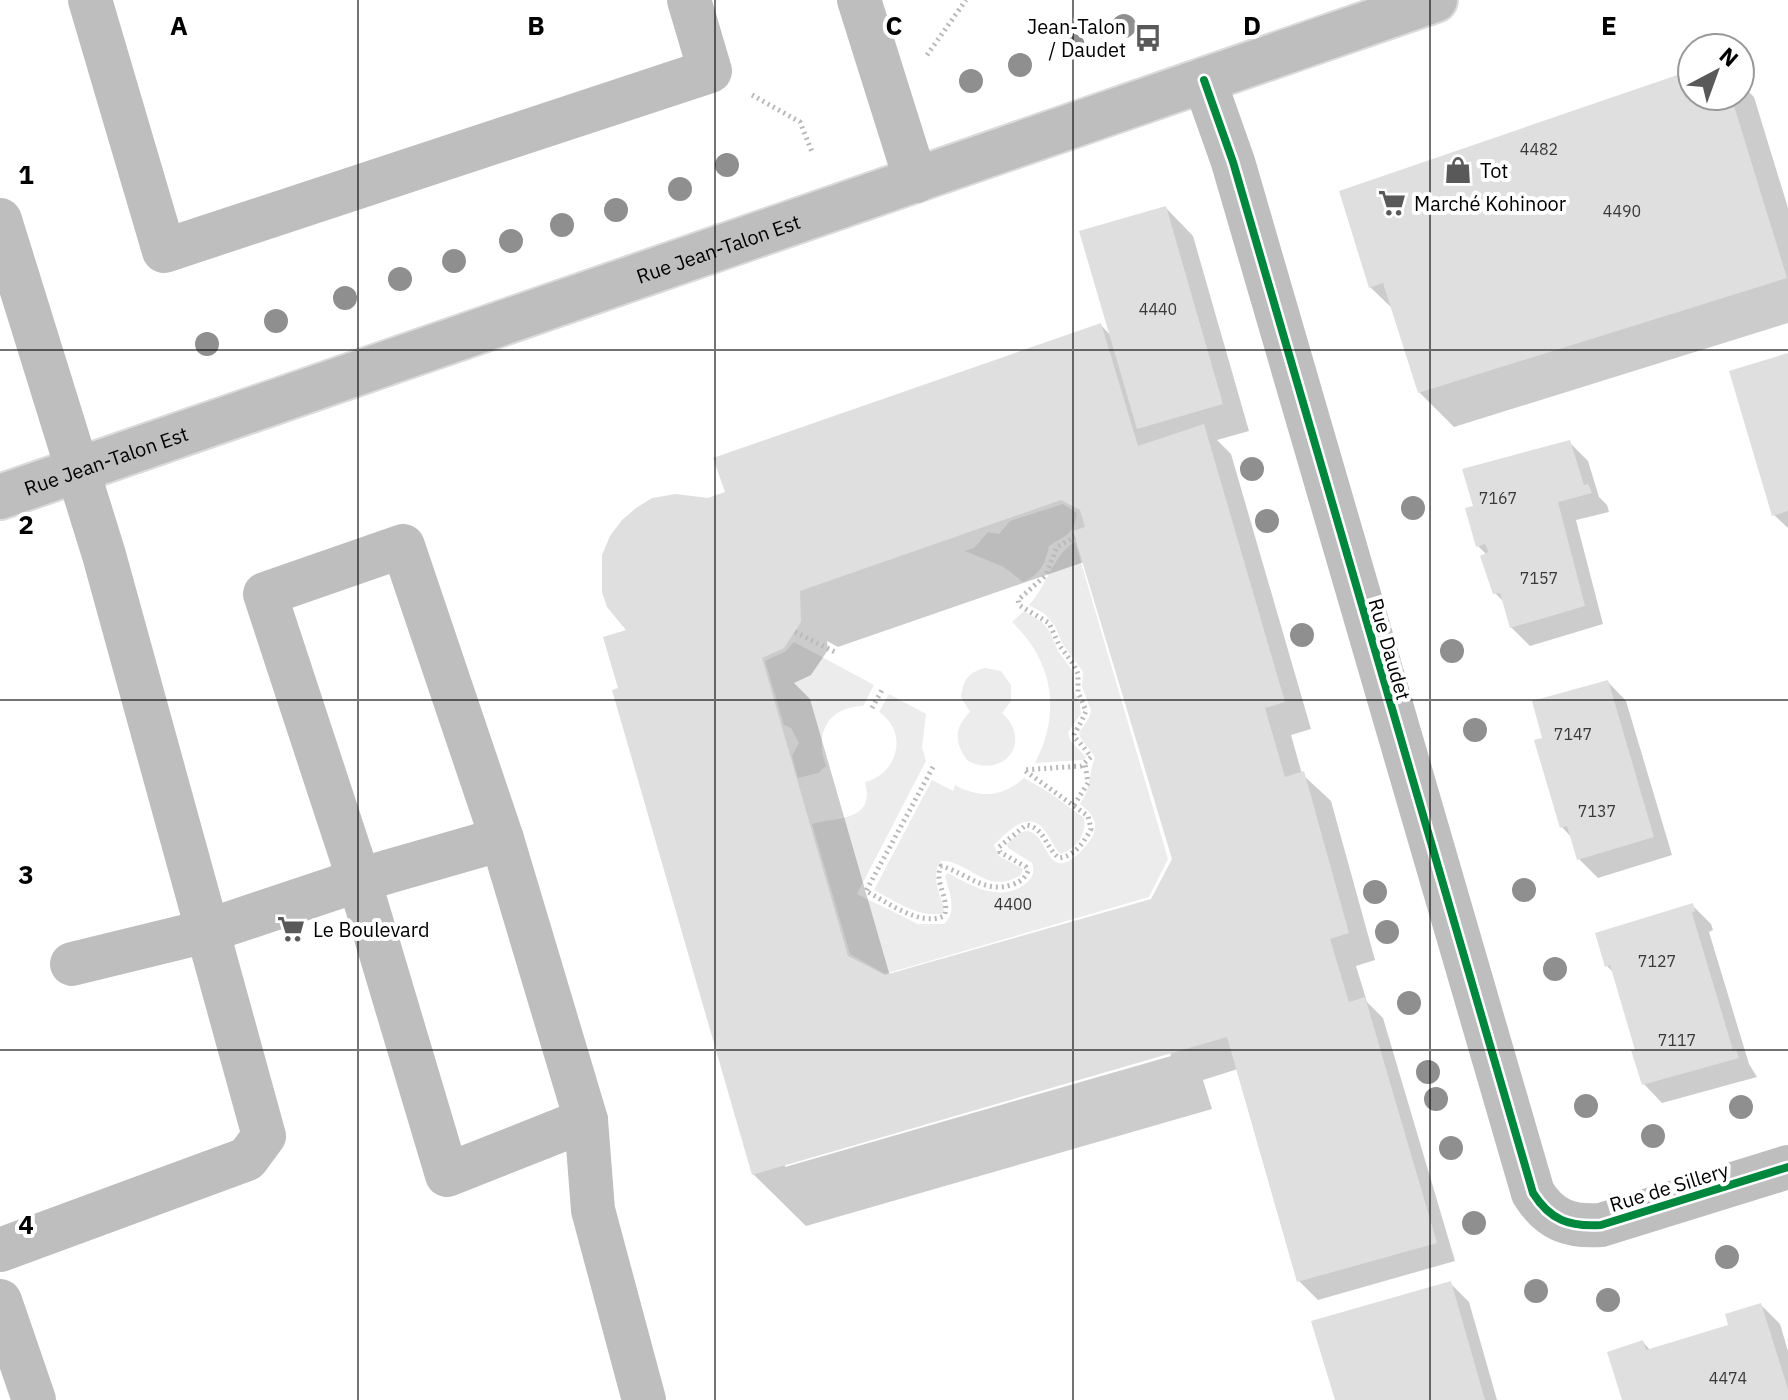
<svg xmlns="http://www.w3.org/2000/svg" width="1788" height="1400" font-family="'IBM Plex Sans',sans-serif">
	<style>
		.green { fill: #ececec }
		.shadow { fill: #0003; fill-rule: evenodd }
		.building { fill: #dfdfdf; fill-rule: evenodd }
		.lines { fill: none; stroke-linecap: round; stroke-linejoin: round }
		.major-casing { stroke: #dbdbdb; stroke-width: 48 }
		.path { stroke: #b9b9b9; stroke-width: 5; stroke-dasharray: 2 4; stroke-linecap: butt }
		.minor { stroke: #bebebe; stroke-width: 44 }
		.major { stroke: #bebebe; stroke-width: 44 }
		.cycleway-casing { stroke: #fff; stroke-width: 13 }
		.cycleway { stroke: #00873e; stroke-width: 8 }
		.tree { fill: #8f8f8f }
		.grid { fill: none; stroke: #000; stroke-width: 2; stroke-opacity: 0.55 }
		.labels { text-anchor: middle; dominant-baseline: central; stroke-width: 8; stroke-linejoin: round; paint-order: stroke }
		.number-label { font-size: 16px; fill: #383838 }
		.poi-label { font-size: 20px; fill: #000; stroke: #fff; text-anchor: start }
		.street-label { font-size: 20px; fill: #000; stroke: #fff }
		.grid-label { font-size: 26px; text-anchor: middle; font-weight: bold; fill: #000; stroke: #fff; stroke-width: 8; stroke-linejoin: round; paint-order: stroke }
	</style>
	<rect width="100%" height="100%" fill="#fff"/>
	<g class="green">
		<path d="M1063 504 1077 513C1073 536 1067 534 1049 546 1045 564 1041 574 1023 582L1004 567 965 551 974 548 988 532 999 534 1010 521Z"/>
		<path d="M1075 542 1168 859 1149 897 885 974 850 954 812 824C836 817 876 822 865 782 898 774 909 732 879 712L889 694 926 714 922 747 926 761 857 894 918 924H944C958 910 949 892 945 876L948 873C971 886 1001 903 1025 884 1033 878 1035 872 1032 863L1008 848 1007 844C1013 839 1020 830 1028 831 1050 834 1046 890 1085 847 1091 840 1096 832 1095 824 1093 814 1087 810 1080 804 1092 788 1088 773 1095 758 1091 748 1080 742 1079 732L1089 718 1091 710 1082 687 1083 672 1062 643 1055 626 1045 614 1029 605C1047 586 1054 553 1075 542Z"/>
		<path d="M1024 611 1042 622 1049 630 1058 651 1072 670 1074 691 1080 704 1081 714 1068 732 1070 740 1086 757 1084 760 1035 763C1061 713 1054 662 1012 622Z"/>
		<path d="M794 642 874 685 863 706C827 707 814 735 826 766L818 773 798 778 792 756 799 743 791 728 784 725 765 661 786 651Z"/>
		<path d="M985 668 1001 671 1011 685V701L1002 713C1033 741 1005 779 968 761 954 744 954 727 970 712L961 697C963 681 968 672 985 668Z"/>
		<path d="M1024 778 1050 793 1084 818C1087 835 1075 850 1060 854 1053 846 1049 835 1042 827 1026 811 1006 833 994 845L999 856 1023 869 1021 875C988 894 976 868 947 861H941C930 874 940 894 944 909L941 914C917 917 895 901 874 890L932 780 953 791 955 785C981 799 1002 797 1024 778Z"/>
	</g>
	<g class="shadow">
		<path d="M1692 72V96H1740V83L1754 97 1788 208V323L1454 427 1419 392 1394 310 1370 287Z"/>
		<path d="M1166 208 1193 236 1249 431 1217 440 1231 454 1311 729 1291 735 1302 774 1331 801 1375 960 1356 966 1367 1002 1383 1018 1455 1261 1318 1300 1299 1281 1238 1069 1203 1080 1212 1109 806 1226 753 1174 620 690 630 631 713 499 1101 325 1112 337ZM1084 562 1174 859 1152 901 890 976 810 699 794 683 811 675 828 650 827 641 838 647ZM1170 1052 1171 1056 785 1167V1163Z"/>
		<path d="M1788 355V528L1774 515Z"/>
		<path d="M1569 442 1588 461 1599 497 1607 505 1609 512 1576 520 1603 624 1530 646 1511 627 1504 602 1495 593 1487 555 1478 546 1476 507Z"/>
		<path d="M1608 682 1626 701 1672 855 1598 878 1579 859 1572 838 1562 827 1545 740Z"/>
		<path d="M1692 905 1711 924 1713 930 1709 932 1749 1064 1757 1077 1662 1103 1644 1084 1638 1053 1614 973 1607 966Z"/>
		<path d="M1450 1283 1469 1302 1497 1400H1337Z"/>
		<path d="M1761 1305 1780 1324 1788 1351V1400H1624L1643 1342 1651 1351 1730 1326Z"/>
	</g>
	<g class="building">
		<path d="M1692 70V96H1731L1787 278 1418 393 1383 283 1369 288 1339 191Z"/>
		<path d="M1166 206 1223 404 1137 429 1079 231Z"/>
		<path d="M1101 323 1138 446 1204 424 1285 702 1265 708 1285 777 1304 771 1349 933 1330 939 1349 1002 1365 997 1437 1243 1297 1282 1227 1037 752 1175 612 690 618 688 603 637 626 630 607 607 602 592V555L610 536 622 520 636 508 652 498 676 494 708 498 725 492 713 458ZM1061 500 1080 510 1085 527 1073 531 1172 859 1151 899 885 975 848 956 762 658 784 648 801 622 800 591Z"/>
		<path d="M1788 353V511L1772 516 1729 371Z"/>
		<path d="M1570 440 1584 485 1588 484 1592 493 1558 502 1585 606 1510 628 1500 593 1493 594 1480 556 1488 552 1487 548 1485 544 1476 547 1465 508 1473 506 1462 469Z"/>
		<path d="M1608 680 1654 837 1577 860 1567 826 1560 828 1534 740 1542 738 1532 701Z"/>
		<path d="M1693 903 1695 911 1692 913 1733 1050 1736 1049 1739 1058 1642 1085 1631 1050H1635L1610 965 1605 967 1595 933Z"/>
		<path d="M1451 1281 1485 1400H1335L1311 1321Z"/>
		<path d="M1761 1303 1788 1389V1400H1622L1607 1352 1643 1340 1646 1350 1728 1325 1725 1314Z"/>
	</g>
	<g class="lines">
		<g class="major-casing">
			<g id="major">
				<path id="s1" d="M0 497 1435 0"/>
			</g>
		</g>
		<g class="path">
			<path d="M927 55 966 0"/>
			<path d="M752 95 800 122 812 152"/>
			<path d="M795 632 835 652"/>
			<path d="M872 708 882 690"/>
			<path d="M933 767 866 891C887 902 920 927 944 916 951 900 933 882 941 866 967 873 985 895 1014 884 1021 881 1025 878 1028 871L1026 867 1000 852 999 847 1026 825C1044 827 1046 848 1059 858 1075 856 1084 842 1091 829L1088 816 1024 770 1081 766 1091 757C1068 725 1071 747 1086 711L1078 692V674L1074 665 1059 645 1049 623 1019 605 1018 600 1046 575 1057 547 1075 537"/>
			<path d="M1074 805 1088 783 1085 764"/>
		</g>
		<g class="minor">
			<path d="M90 0 164 251 710 71 689 0"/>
			<path d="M859 0 916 181"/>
			<path d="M1204 80 1233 162 1533 1193C1550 1220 1569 1227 1601 1225L1788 1167"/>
			<path d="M0 220 104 555 264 1136 247 1159 0 1250"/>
			<path d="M502 839 403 546 265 594 359 880 447 1175 586 1120"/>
			<path d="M72 964 207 931 359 880 502 839 586 1120 593 1210 644 1400"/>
			<path d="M0 1301 34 1400"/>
		</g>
		<use href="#major" class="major"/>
		<g class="cycleway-casing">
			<path id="cycleway" d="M1204 80 1233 162 1533 1193C1550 1220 1569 1227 1601 1225L1788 1167"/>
		</g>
		<use href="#cycleway" class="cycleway"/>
	</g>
	<g class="tree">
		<circle cx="1124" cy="26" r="12"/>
		<circle cx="1073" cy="46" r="12"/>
		<circle cx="1020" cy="65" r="12"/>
		<circle cx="971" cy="81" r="12"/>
		<circle cx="727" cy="165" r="12"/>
		<circle cx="680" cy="189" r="12"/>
		<circle cx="616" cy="210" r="12"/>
		<circle cx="562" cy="225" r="12"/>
		<circle cx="511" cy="241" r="12"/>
		<circle cx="454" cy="261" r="12"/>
		<circle cx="400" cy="279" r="12"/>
		<circle cx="345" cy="298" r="12"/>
		<circle cx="276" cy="321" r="12"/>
		<circle cx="207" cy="344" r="12"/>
		<circle cx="1252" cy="469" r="12"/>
		<circle cx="1413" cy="508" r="12"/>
		<circle cx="1267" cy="521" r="12"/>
		<circle cx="1302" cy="635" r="12"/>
		<circle cx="1452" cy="651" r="12"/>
		<circle cx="1475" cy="730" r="12"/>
		<circle cx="1524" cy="890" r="12"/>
		<circle cx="1375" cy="892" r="12"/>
		<circle cx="1387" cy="932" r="12"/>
		<circle cx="1555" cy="969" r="12"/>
		<circle cx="1409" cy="1003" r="12"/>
		<circle cx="1428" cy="1072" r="12"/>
		<circle cx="1436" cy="1099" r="12"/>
		<circle cx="1586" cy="1106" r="12"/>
		<circle cx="1741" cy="1107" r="12"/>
		<circle cx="1653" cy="1136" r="12"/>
		<circle cx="1451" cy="1148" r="12"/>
		<circle cx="1474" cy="1223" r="12"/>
		<circle cx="1727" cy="1257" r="12"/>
		<circle cx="1536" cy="1291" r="12"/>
		<circle cx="1608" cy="1300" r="12"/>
	</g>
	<path class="grid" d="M358 0V1400M715 0V1400M1073 0V1400M1430 0V1400M0 350H1788M0 700H1788M0 1050H1788"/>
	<defs>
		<g id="bus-bare" transform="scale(2.16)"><path d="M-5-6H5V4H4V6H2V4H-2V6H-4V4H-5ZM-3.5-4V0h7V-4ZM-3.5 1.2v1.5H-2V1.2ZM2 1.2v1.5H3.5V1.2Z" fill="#595959" stroke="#fff" stroke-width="2.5" paint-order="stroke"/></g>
		<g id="shop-bare" transform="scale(2.16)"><path d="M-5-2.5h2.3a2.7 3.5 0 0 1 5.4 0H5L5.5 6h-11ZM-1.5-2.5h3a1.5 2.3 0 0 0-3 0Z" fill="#595959" stroke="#fff" stroke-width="2.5" paint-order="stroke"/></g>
		<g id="supermarket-bare" transform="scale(2.16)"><path d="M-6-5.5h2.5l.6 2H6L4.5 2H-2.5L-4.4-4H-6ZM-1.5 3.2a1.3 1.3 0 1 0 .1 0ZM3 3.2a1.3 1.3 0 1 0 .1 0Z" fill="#595959" stroke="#fff" stroke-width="2.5" paint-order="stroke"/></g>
	</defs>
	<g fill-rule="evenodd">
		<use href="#bus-bare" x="1148" y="38"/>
		<use href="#shop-bare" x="1458" y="170"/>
		<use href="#supermarket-bare" x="1392" y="203"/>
		<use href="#supermarket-bare" x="291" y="929"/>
	</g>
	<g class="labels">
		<g class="number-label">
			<text x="1539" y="149">4482</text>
			<text x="1622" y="211">4490</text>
			<text x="1158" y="309">4440</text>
			<text x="1498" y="498">7167</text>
			<text x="1539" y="578">7157</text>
			<text x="1573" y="734">7147</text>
			<text x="1597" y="811">7137</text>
			<text x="1013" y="904">4400</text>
			<text x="1657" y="961">7127</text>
			<text x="1677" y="1040">7117</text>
			<text x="1728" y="1378">4474</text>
		</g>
		<g class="poi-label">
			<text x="1126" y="26" text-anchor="end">Jean-Talon<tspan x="1126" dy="23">/ Daudet</tspan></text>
			<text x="1480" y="170">Tot</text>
			<text x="1414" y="203">Marché Kohinoor</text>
			<text x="313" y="929">Le Boulevard</text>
		</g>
		<g class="street-label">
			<text stroke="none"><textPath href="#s1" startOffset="760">Rue Jean-Talon Est</textPath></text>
			<text stroke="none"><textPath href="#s1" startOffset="112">Rue Jean-Talon Est</textPath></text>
			<text transform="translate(1390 649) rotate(74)">Rue Daudet</text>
			<text transform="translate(1669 1187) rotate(-17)">Rue de Sillery</text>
		</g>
	</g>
	<g class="grid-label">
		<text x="179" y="35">A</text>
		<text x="536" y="35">B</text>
		<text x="894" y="35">C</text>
		<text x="1252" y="35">D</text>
		<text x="1609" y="35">E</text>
		<text x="26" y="184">1</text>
		<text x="26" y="534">2</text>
		<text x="26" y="884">3</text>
		<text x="26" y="1234">4</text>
	</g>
	<g transform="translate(1716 72) rotate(41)"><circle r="38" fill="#ffffff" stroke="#999999" stroke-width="2"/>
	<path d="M0-6L14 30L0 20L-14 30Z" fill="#595959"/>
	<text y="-12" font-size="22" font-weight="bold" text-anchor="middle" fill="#000000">N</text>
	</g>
</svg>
